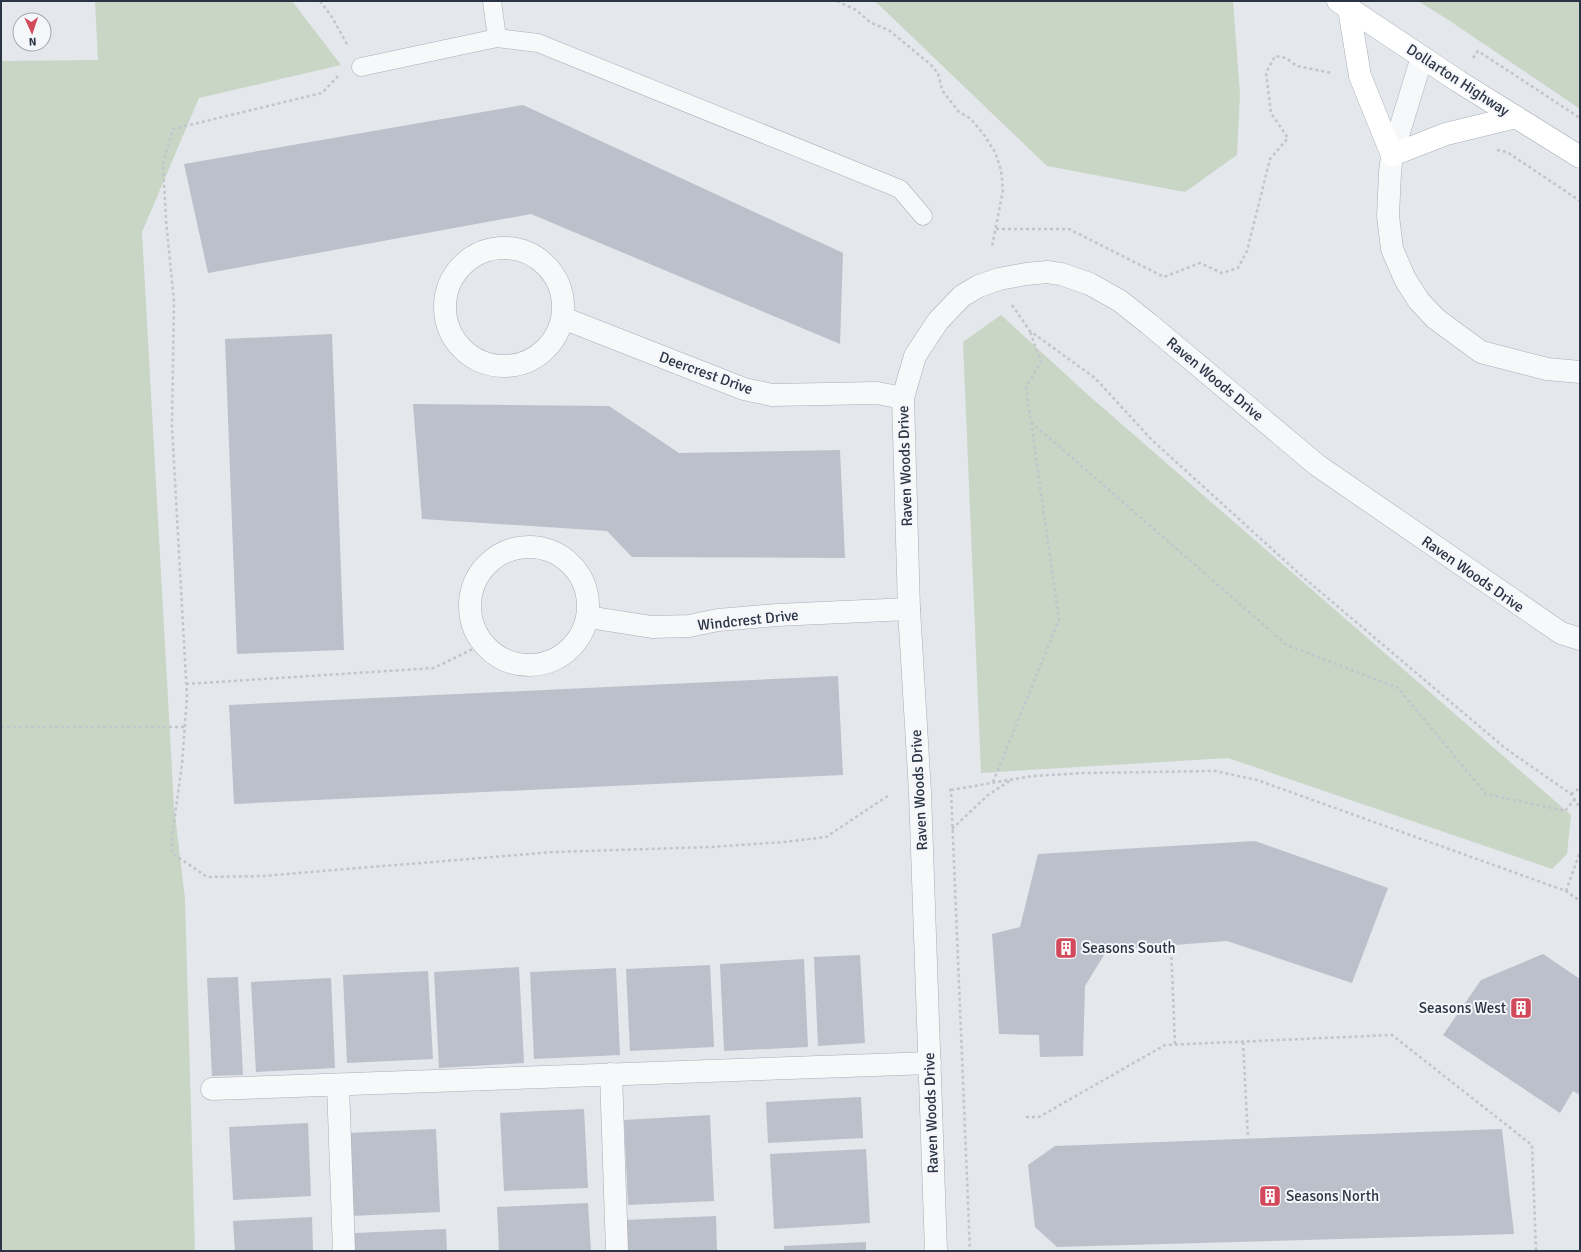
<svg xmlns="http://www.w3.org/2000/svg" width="1581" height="1252" font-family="Signika,sans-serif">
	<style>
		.green { fill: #c9d6c5 }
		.building { fill: #bbc0ca }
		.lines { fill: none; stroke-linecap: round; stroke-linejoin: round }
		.lane-casing { stroke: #a9aeb7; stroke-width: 19 }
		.street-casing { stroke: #a9aeb7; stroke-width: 23 }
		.secondary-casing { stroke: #a9aeb7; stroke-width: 23 }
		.path { stroke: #c2c5cb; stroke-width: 2.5; stroke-dasharray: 3 3; stroke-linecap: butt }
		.lane { stroke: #f7f8fa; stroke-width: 18 }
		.street { stroke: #f7f8fa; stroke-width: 22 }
		.secondary { stroke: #fff; stroke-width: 22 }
		.labels { text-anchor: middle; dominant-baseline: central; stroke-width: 4; stroke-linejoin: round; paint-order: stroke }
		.street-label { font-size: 15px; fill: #2b3445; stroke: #f4f6f9 }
		.poi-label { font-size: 15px; fill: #2b3445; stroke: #f4f6f9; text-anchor: start }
	</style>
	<rect width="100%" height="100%" fill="#e4e7ec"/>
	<g class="green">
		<path d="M95 1H292L341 65 199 98 142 232 174 806 185 899 195 1251H1V61L98 60Z"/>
		<path d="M873 1H1233L1240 94 1237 155 1185 192 1047 166 878 4Z"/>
		<path d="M1418 1H1580V109L1450 21Z"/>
		<path d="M1001 315 1087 394 1571 815 1567 854 1552 869 1228 758 981 773 963 342Z"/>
	</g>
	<g class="building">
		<path d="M523 105 843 253 840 344 531 214 208 273 184 164Z"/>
		<path d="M332 334 344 650 237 654 225 339Z"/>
		<path d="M413 404 609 406 679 453 840 450 845 558 632 557 607 531 422 519Z"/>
		<path d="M838 676 843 775 234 804 229 705Z"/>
		<path d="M1255 841 1388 888 1352 983 1227 941 1107 950 1085 986 1083 1056 1040 1057 1039 1035 999 1034 992 934 1020 927 1038 854Z"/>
		<path d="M1543 954 1580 979V1095L1573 1091 1560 1113 1443 1035 1481 980Z"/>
		<path d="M860 955 865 1043 818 1046 814 957Z"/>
		<path d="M804 959 808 1047 724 1051 720 964Z"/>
		<path d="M710 965 714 1047 630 1051 626 969Z"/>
		<path d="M519 967 524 1063 439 1068 434 972Z"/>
		<path d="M616 968 620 1055 534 1059 530 972Z"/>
		<path d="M428 971 433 1059 347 1063 343 975Z"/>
		<path d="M238 977 243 1075 212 1076 207 978Z"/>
		<path d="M331 978 335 1068 256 1072 251 982Z"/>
		<path d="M861 1097 863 1138 768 1143 766 1102Z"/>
		<path d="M584 1109 588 1188 504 1191 500 1113Z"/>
		<path d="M710 1115 714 1201 628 1205 624 1120Z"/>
		<path d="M308 1123 311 1196 233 1200 229 1127Z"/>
		<path d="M436 1129 440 1212 351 1216 347 1133Z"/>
		<path d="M1502 1129 1514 1234 1057 1247 1035 1227 1028 1165 1055 1146Z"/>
		<path d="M866 1149 870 1223 774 1229 770 1154Z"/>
		<path d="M588 1203 591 1251H499L497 1207Z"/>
		<path d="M716 1216 717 1251H626L625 1220Z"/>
		<path d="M312 1217 313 1251H235L233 1221Z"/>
		<path d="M446 1229 447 1251H355V1233Z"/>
		<path d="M866 1242V1251H784V1246Z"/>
	</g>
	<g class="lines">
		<g class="lane-casing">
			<g id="lane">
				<path d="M492 1 497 38"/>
				<path d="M361 67 497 38 538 43 900 189 923 216"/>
			</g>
		</g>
		<g class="street-casing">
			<g id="street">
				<path d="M1422 57 1392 155 1390 173 1388 216 1392 249 1405 279 1419 301 1436 319 1481 352 1547 369 1580 372"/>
				<circle cx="504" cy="307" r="59"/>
				<path d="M563 318 744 389 772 395 877 393 903 398"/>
				<circle cx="529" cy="606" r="59"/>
				<path d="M588 617 652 627 689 626 718 620 777 615 909 609"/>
				<path d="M611 1074 617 1251"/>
				<path d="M338 1085 344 1251"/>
				<path d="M212 1089 930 1063"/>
				<path d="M936 1251 920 792 909 609 903 398 915 356 938 321 962 296 979 286 999 279 1026 274 1047 272 1061 274 1090 284 1120 301 1149 324 1317 465 1561 633 1580 639"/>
			</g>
		</g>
		<g class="secondary-casing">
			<g id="secondary">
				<path d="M1338 1 1458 81 1580 157"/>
				<path d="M1349 9 1360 76 1392 155 1446 134 1516 117"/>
			</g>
		</g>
		<g class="path">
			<path d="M320 1 332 17 348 46"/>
			<path d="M837 1 856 10 870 22 890 31 930 64 938 73 942 90 958 111 971 119 984 135 995 152 1001 170 1003 190 992 247"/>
			<path d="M1473 58 1478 51 1580 118"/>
			<path d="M338 76 322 93 173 129 163 163 166 220 174 302 172 426 187 697 182 764 172 837V853L207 877 262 876 554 852 710 847 784 842 826 837 889 795"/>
			<path d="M1497 150 1507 152 1580 201"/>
			<path d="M996 229H1069L1164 277 1200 263 1222 273 1238 268 1247 251 1270 159 1288 138 1271 113 1266 73 1275 56 1286 58 1297 66 1332 73"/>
			<path d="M1012 305 1030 331 1095 378 1152 440 1304 578 1505 748 1571 794 1580 808"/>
			<path d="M1031 422 1287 645 1398 688 1486 794 1565 811 1575 799"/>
			<path d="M186 684 434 668 483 644"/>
			<path d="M1 727H185"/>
			<path d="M993 782 1059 620 1026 387 1041 362 1030 332"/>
			<path d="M949 790H951L970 1251"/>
			<path d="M951 790 1032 776 1084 773 1215 771 1257 780 1566 891 1580 901"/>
			<path d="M1571 794 1580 788"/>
			<path d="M952 829 988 795 1011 780"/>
			<path d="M1566 891 1580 852"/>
			<path d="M1171 945 1175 1045"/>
			<path d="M1243 1042 1248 1138"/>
			<path d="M1026 1117H1039L1165 1045 1392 1035 1532 1145 1536 1251"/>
		</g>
		<use href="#lane" class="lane"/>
		<use href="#street" class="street"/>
		<use href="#secondary" class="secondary"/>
	</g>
	<defs>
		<g id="building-square" transform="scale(1.15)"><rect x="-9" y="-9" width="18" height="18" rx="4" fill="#d1495b" stroke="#f4f6f9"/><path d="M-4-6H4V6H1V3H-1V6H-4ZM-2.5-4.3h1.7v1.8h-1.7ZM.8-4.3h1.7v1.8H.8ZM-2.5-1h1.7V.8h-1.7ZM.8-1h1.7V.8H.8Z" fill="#fff"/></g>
	</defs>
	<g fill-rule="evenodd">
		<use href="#building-square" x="1066" y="948"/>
		<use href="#building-square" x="1521" y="1008"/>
		<use href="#building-square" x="1270" y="1196"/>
	</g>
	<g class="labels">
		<g class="street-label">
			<text transform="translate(1458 80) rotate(33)">Dollarton Highway</text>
			<text transform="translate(706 373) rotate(20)">Deercrest Drive</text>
			<text transform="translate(1215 379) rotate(40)">Raven Woods Drive</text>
			<text transform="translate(905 466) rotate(-92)">Raven Woods Drive</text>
			<text transform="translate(1473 574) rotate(35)">Raven Woods Drive</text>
			<text transform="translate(748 620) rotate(-6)">Windcrest Drive</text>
			<text transform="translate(919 790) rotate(-93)">Raven Woods Drive</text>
			<text transform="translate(931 1113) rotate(-92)">Raven Woods Drive</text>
		</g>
		<g class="poi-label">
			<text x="1082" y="948">Seasons South</text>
			<text x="1506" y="1008" text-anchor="end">Seasons West</text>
			<text x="1286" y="1196">Seasons North</text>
		</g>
	</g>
	<rect width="1581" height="1252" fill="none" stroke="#2b3445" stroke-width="4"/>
	<g transform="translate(32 32) rotate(177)"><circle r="19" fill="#f4f6f9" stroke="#a4a8b1"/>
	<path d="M0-3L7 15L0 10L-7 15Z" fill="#d1495b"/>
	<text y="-6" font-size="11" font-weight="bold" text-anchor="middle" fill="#2b3445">N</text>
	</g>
</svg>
